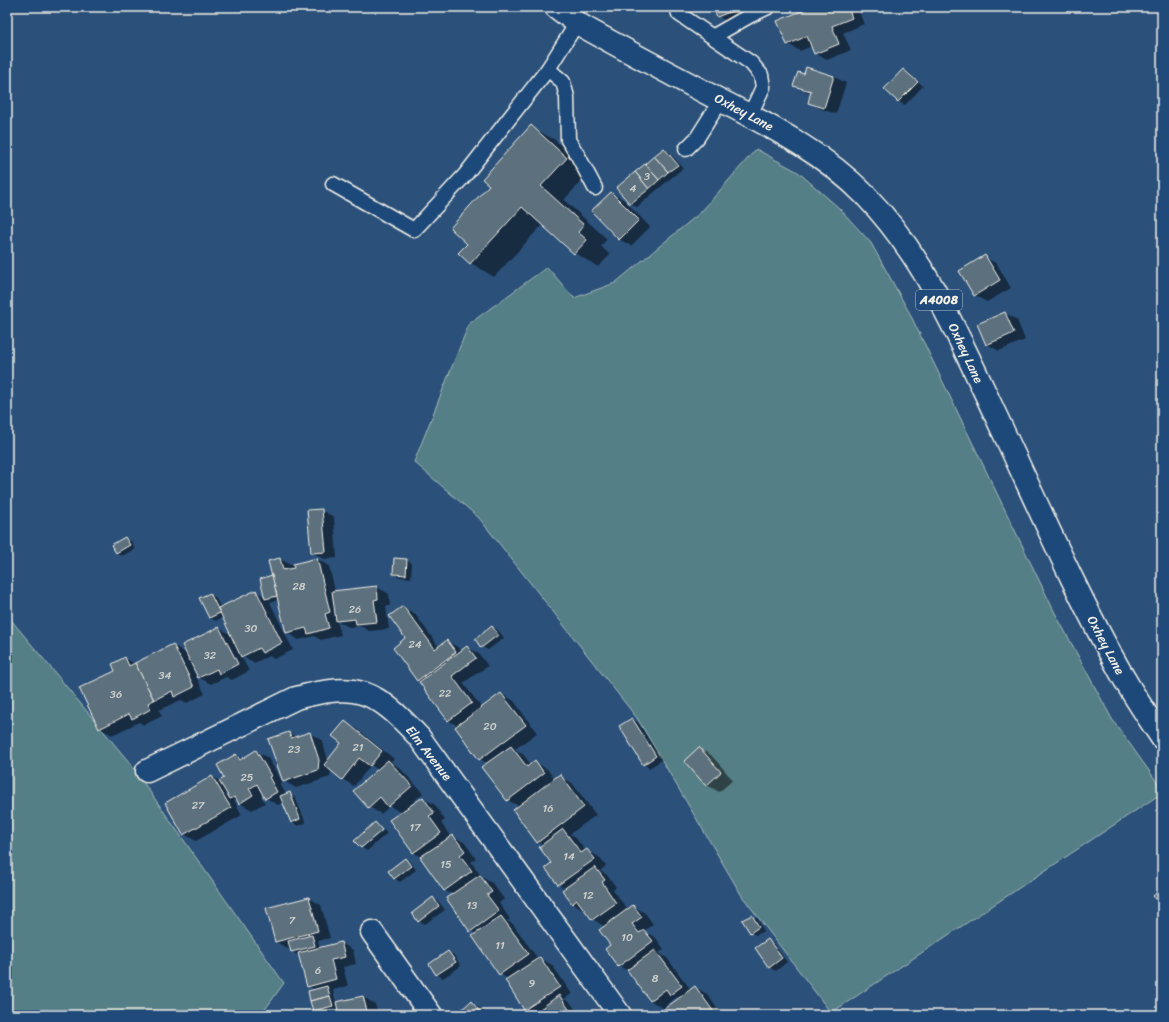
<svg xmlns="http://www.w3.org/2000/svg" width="1169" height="1022" font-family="Sriracha,sans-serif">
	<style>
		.green { fill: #557f86; stroke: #a4b8b7 }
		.shadow { fill: #0007 }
		.building { fill: #5c6f7d; stroke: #f4f1e8 }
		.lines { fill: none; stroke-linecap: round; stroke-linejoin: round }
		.service-casing { stroke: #f4f1e8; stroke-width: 17 }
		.minor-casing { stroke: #f4f1e8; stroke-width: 25 }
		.primary-casing { stroke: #f4f1e8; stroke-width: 25 }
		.service { stroke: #1f4a7a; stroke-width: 14 }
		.minor { stroke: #1f4a7a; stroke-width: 22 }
		.primary { stroke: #1f4a7a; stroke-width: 22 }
		.labels { text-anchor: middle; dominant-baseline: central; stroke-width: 3; stroke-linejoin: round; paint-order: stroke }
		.number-label { font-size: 11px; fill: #ced0cd }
		.shield { fill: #1f4a7a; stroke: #b4bfc7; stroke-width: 1 }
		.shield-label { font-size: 12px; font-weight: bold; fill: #f4f1e8 }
		.street-label { font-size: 13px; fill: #f4f1e8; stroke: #1f4a7a }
	</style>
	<rect width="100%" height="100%" fill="#2b517b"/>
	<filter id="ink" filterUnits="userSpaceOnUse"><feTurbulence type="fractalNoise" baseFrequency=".025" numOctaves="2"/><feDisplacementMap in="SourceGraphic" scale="8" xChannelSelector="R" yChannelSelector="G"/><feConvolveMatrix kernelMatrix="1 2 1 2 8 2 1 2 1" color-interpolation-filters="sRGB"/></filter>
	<g filter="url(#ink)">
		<g class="green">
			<path d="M756 149 798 172 839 208 871 243 909 312 1054 611 1112 719 1162 789V793L831 1013 742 896 637 718 479 518 414 462 469 324 547 267 574 298 615 283 701 212Z"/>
			<path d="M7 615 129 762 279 976 284 983 261 1015H7Z"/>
		</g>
		<g class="shadow">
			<path d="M714 7H760L736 27 718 16Z"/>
			<path d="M813 7H857L864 24 843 33 851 50 827 60 815 53 812 46 800 51 788 44Z"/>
			<path d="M904 70 909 73 923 86 905 105 899 102 886 89Z"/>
			<path d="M804 75 833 76 846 83 836 114 821 109 809 102 811 94 794 85Z"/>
			<path d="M531 127 555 140 590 172 564 200 607 239 601 246 610 255 598 267 575 253 543 224 494 277 471 263 460 253 468 244 491 185Z"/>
			<path d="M664 149 669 152 683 168 637 207 631 204 617 188Z"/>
			<path d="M612 193 624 200 650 227 631 246 619 239Z"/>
			<path d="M985 257 997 264 1011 288 987 302 974 295Z"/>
			<path d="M1005 313 1017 320 1025 340 999 351 987 344Z"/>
			<path d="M321 510 334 517 337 558 324 559 312 552Z"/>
			<path d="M125 538 131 541 135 549 122 556 116 553Z"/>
			<path d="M280 559 295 567 317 559 329 566 335 591 377 587 389 594 390 606H386L389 629 369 631 361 626 349 627 337 621 341 635 321 640 314 636 299 640 287 633 279 600 270 602 293 650 274 659 269 656 254 663 241 656 249 671 232 680 226 677 211 684 196 676 205 694 187 703 181 700 159 710 162 716 144 725 139 722 112 735 99 728 125 658 135 664 173 645 187 654 219 628 232 635 223 617 216 621 210 618 200 598 210 594 215 597 221 608 256 591 265 597Z"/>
			<path d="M406 560 412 563 411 578 400 577 394 574Z"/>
			<path d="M403 607 415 614 439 647 447 641 459 648 462 651 467 647 479 654 488 666 463 683 482 708 502 694 514 701 537 733 515 749 523 754 531 765 535 762 547 769 555 779 560 776 572 783 596 815 570 834 575 837 586 851 587 850 599 857 606 866 600 871 607 875 616 887 613 890 628 910 633 906 645 913 653 924 644 931 656 938 664 949 659 953 667 958 691 990 695 987 707 994 722 1015H657L679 999 677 997 663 1008 651 1001 631 973 619 966 605 927 593 919 586 910 585 911 573 904 563 891 566 889 559 885 547 868 552 864 543 845 538 842 519 806 507 800 488 764 480 759 458 726 449 721 420 682H421L418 680 407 638Z"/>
			<path d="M492 627 498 630 504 638 488 650 482 647Z"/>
			<path d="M632 719 638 722 662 760 649 768 644 764Z"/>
			<path d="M345 722 357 729 394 759 391 762 400 768 423 793 410 805 411 806 423 798 435 805 445 820 441 823 451 837 453 836 465 843 476 859 471 862 482 877 492 883 504 899 499 903 510 919 507 921 513 924 538 959 540 958 552 965 572 994 564 999 571 1003 579 1015H534L525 1010 506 981 508 979 500 974 473 937 477 934 471 931 453 895 444 890 421 857 413 852 401 813 390 806 381 814 369 807 378 770 371 765 354 786 342 779 331 769 330 777 296 788 284 781 289 733 296 737 309 733 322 740 328 760 343 743Z"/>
			<path d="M699 748 711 755 733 780 719 792 707 785Z"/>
			<path d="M256 751 268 758 283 783 280 784 286 794 289 793 295 797 306 823 298 826 292 822 284 802 278 805 266 798 264 794 261 796 265 803 252 810 234 800 242 815 196 841 184 834 212 777 220 781 226 778 236 755 243 759Z"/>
			<path d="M384 830 387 833 367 851 362 848Z"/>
			<path d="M405 859 411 863 416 870 400 882 395 879 389 872Z"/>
			<path d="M309 898 321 905 330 938 318 941 320 949 341 943 353 950 356 964 343 967 348 986 333 990 336 1003 363 997 375 1004 378 1014 381 1013 384 1015H340L338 1009 320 1014 314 1010 315 990 308 986 300 954 297 955 292 951 291 948 288 949 276 942Z"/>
			<path d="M433 898 439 902 445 910 425 924 419 921Z"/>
			<path d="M752 916 758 919 764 931 756 935 750 932Z"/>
			<path d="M768 940 774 944 787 962 776 971 770 968 756 949Z"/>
			<path d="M448 952 454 955 461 966 443 978 437 974Z"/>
			<path d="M471 1003 483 1010 488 1015H458Z"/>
			<path d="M1112 1012 1116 1015H1108Z"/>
		</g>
		<g class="building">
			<path d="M713 7H742L717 17Z"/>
			<path d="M811 7H848L852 18 832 26 839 44 814 54 807 36 787 45 777 21Z"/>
			<path d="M806 67 834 76 824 108 808 103 811 91 793 86 798 72 804 74Z"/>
			<path d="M903 69 918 82 898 102 884 89Z"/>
			<path d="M531 125 567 158 541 186 584 225 578 232 587 240 574 254 522 207 470 264 458 253 467 244 450 228 489 185 482 179Z"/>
			<path d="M664 148 678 165 668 172 654 156Z"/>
			<path d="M654 156 668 172 659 180 645 164Z"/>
			<path d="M645 164 659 180 649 189 635 172Z"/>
			<path d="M635 172 649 189 630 204 616 188Z"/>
			<path d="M611 192 639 220 619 240 591 211Z"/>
			<path d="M985 255 1000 280 974 296 959 271Z"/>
			<path d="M1005 312 1014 333 986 345 977 324Z"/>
			<path d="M322 509 326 552 311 553 307 510Z"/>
			<path d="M125 537 130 545 116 553 111 545Z"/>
			<path d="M280 558 283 570 294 568 293 564 317 558 330 612 325 614 329 628 308 634 306 628 286 633 268 561Z"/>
			<path d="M394 558 407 559 406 575 393 574Z"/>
			<path d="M272 575 277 596 265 599 260 579Z"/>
			<path d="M377 586 378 599 374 600 377 622 356 624 355 619 336 621 332 591Z"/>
			<path d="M256 590 282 643 262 653 259 648 241 657 218 608Z"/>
			<path d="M210 593 220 613 209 618 199 598Z"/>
			<path d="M403 606 435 649 447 640 456 652 417 681 393 648 405 638 389 616Z"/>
			<path d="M492 626 498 635 481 648 475 639Z"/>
			<path d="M219 627 238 664 219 674 217 669 198 678 182 645Z"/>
			<path d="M173 644 194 687 174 697 172 691 154 700 135 663Z"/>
			<path d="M467 646 476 658 452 676 472 703 448 721 419 682Z"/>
			<path d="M125 657 129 666 135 663 154 700 148 703 151 709 132 719 129 714 99 729 79 688 115 671 112 664Z"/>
			<path d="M501 693 526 725 479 760 455 727Z"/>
			<path d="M632 718 656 756 643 765 619 726Z"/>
			<path d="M345 721 382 751 370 766 359 758 342 780 324 765 341 743 332 736Z"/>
			<path d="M289 732 291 738 310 732 319 760 318 770 283 782 268 739Z"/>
			<path d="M511 746 527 767 535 760 544 773 507 801 481 767Z"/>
			<path d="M699 747 721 772 706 786 684 761Z"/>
			<path d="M256 750 271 776 269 777 277 792 265 799 257 784 249 789 253 795 239 804 235 797 230 799 219 781 224 778 217 765 236 754 240 760Z"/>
			<path d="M388 760 412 786 388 807 380 797 368 808 353 791Z"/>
			<path d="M560 774 584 807 537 843 513 810Z"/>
			<path d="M212 776 231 808 183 835 165 803Z"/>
			<path d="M290 792 300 819 291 823 280 796Z"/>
			<path d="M423 797 434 813 429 816 441 833 413 853 389 820Z"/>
			<path d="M375 822 382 830 361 848 354 841Z"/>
			<path d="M563 829 581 853 587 849 595 859 558 885 545 868 551 863 539 847Z"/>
			<path d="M453 835 465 851 460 855 472 871 444 891 420 857Z"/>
			<path d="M405 858 411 866 394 879 388 871Z"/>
			<path d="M595 867 605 880 602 882 616 903 592 920 577 900 572 904 562 890Z"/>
			<path d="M480 875 492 892 487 895 499 911 470 932 446 898Z"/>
			<path d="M1162 888V906L1153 896Z"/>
			<path d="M309 897 318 931 275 942 266 908Z"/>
			<path d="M433 897 439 906 418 922 412 913Z"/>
			<path d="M633 905 642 917 632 924 639 933 644 930 653 941 618 967 605 949 610 945 599 930Z"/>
			<path d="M752 915 759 927 750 933 742 920Z"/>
			<path d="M501 916 529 954 499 975 472 936Z"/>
			<path d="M312 935 315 946 291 952 288 941Z"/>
			<path d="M768 939 782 958 769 968 755 948Z"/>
			<path d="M341 942 345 957 331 960 336 979 307 987 298 953Z"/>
			<path d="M655 950 682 986 670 995 666 989 650 1001 627 970Z"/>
			<path d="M448 951 456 962 436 975 429 964Z"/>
			<path d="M540 957 560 987 524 1010 505 980Z"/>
			<path d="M327 986 330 996 310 1001 308 991Z"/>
			<path d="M695 986 716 1015H656Z"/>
			<path d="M559 995 573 1015H532Z"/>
			<path d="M330 996 333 1006 313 1011 310 1001Z"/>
			<path d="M363 996 368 1015H339L336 1002Z"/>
			<path d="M471 1001 483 1015H456Z"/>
		</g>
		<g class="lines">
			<g class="service-casing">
				<g id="service">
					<path d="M677 7 679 14 751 63 761 75 763 87 750 115"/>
					<path d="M714 36 749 16 768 7"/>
					<path d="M548 69 563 82 567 97 568 140 577 154 595 188"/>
					<path d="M686 149 697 138 721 100"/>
					<path d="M333 184 414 230 465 175 548 69 577 23"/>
				</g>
			</g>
			<g class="minor-casing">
				<g id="minor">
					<path d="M147 771 296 698C359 681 376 691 419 737L620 1015"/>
					<path d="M372 932 431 1015"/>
				</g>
			</g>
			<g class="primary-casing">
				<path id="primary" d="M556 7 577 23C621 48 667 72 712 96 766 124 822 151 865 195 929 261 964 349 1003 431 1041 512 1077 595 1121 673 1133 695 1148 717 1162 738"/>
			</g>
			<use href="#service" class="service"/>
			<use href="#minor" class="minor"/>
			<use href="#primary" class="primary"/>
		</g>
	</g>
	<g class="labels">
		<g class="number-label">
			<text x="647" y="176">3</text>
			<text x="633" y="188">4</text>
			<text x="299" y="586">28</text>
			<text x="355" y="609">26</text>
			<text x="251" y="628">30</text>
			<text x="415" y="644">24</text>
			<text x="210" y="655">32</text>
			<text x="165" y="675">34</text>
			<text x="445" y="693">22</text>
			<text x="116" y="694">36</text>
			<text x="490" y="726">20</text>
			<text x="358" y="747">21</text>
			<text x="294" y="749">23</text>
			<text x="247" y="777">25</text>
			<text x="198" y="805">27</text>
			<text x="548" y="808">16</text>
			<text x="415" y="827">17</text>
			<text x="569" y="856">14</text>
			<text x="446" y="864">15</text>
			<text x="588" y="895">12</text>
			<text x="472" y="905">13</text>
			<text x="292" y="920">7</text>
			<text x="627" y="937">10</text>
			<text x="500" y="945">11</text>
			<text x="318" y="970">6</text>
			<text x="655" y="978">8</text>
			<text x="532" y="983">9</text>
		</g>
		<rect class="shield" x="916" y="290" width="46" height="20" rx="3"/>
		<g class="shield-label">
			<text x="939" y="300">A4008</text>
		</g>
		<g class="street-label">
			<text transform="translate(744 112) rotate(28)">Oxhey Lane</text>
			<text transform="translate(966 353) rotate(65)">Oxhey Lane</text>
			<text transform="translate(1106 645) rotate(62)">Oxhey Lane</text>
			<text transform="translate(429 753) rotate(52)">Elm Avenue</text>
		</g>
	</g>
	<rect width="1169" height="1022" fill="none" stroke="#1f4a7a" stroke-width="24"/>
	<rect x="12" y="12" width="1145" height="998" fill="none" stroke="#f4f1e8" stroke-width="1.5" filter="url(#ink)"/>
</svg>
